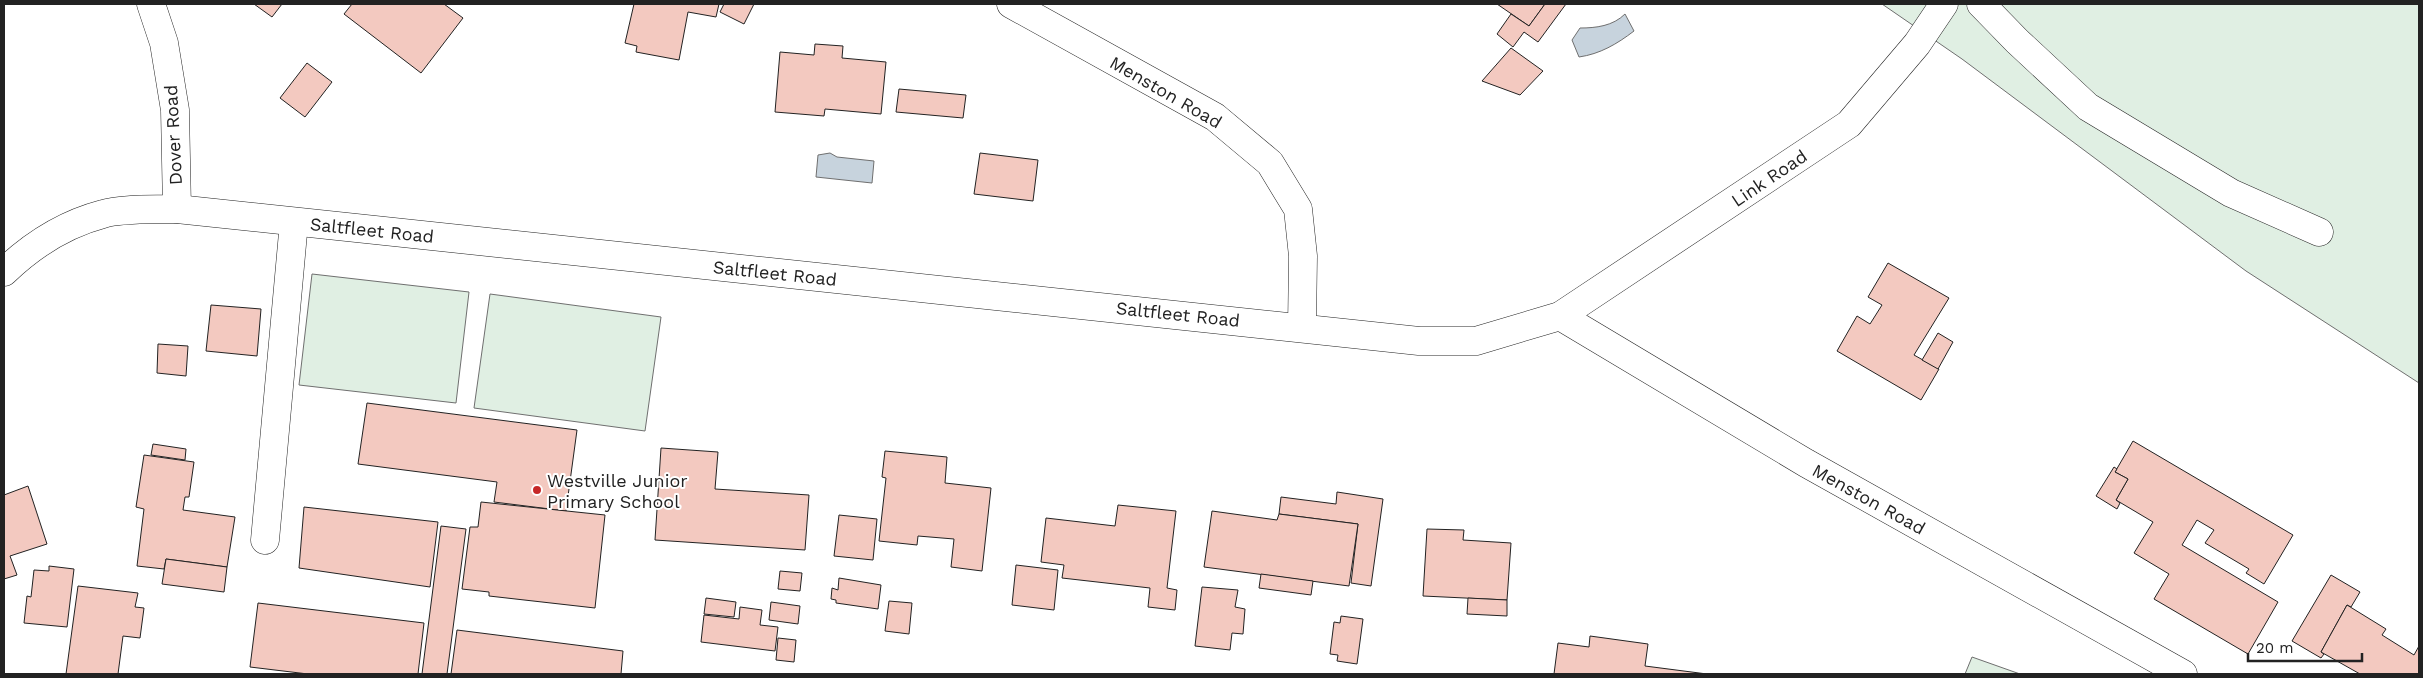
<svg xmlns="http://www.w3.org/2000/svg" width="2423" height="678" font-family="'Work Sans',sans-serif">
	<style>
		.green { fill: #e0efe3; stroke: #6f6f6f }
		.water { fill: #c7d3dd; stroke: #6f6f6f }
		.building { fill: #f3c9c0; stroke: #222 }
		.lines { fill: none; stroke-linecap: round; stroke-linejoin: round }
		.minor-casing { stroke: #222; stroke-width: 29 }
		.minor { stroke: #fff; stroke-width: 28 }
		.poi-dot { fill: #c62828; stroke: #fff; stroke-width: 2 }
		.labels { text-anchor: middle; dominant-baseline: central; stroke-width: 4; stroke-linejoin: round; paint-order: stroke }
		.street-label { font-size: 18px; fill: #222; stroke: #fff }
		.poi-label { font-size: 18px; fill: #222; stroke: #fff; text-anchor: start }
	</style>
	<rect width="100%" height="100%" fill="#fff"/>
	<g class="green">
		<path d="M1882 4H2419V383L2246 271 1962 59Z"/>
		<path d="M312 274 469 292 456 403 299 385Z"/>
		<path d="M490 294 661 317 645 431 474 408Z"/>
		<path d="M1972 657 2020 674H1965Z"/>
	</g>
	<g class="water">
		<path d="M1625 14 1634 31C1617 44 1600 54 1579 57L1572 40 1580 28C1596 28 1613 26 1625 14Z"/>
		<path d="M830 153 837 157 874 161 872 183 816 177 818 155Z"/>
	</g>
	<g class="building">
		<path d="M254 4H282L272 17Z"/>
		<path d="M352 4H444L463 18 421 73 344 14Z"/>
		<path d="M634 4H719L716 17 688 12 679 60 636 52 637 46 625 43Z"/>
		<path d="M724 4H754L744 24 720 12Z"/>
		<path d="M1497 4H1545L1529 26Z"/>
		<path d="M1545 4H1566L1538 42 1524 32 1513 47 1497 34 1511 14 1529 26Z"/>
		<path d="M815 44 843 46 842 58 886 62 881 114 825 109 824 116 775 112 780 52 814 55Z"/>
		<path d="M1511 48 1543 71 1520 95 1482 81Z"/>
		<path d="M307 63 332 82 305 117 280 98Z"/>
		<path d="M899 89 966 95 963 118 896 112Z"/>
		<path d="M980 153 1038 160 1033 201 974 194Z"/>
		<path d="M1888 263 1949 298 1914 355 1939 369 1921 400 1837 351 1857 316 1870 324 1882 305 1868 297Z"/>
		<path d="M211 305 261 309 257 356 206 351Z"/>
		<path d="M1938 333 1953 342 1938 369 1922 360Z"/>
		<path d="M158 344 188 346 186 376 157 373Z"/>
		<path d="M367 403 577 430 566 511 494 502 497 482 358 464Z"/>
		<path d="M2133 441 2293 535 2264 584 2246 573 2249 569 2205 543 2214 530 2197 520 2182 545 2278 602 2248 654 2154 599 2169 574 2134 553 2153 522 2116 500 2128 479 2115 472Z"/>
		<path d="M153 444 186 449 185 460 151 455Z"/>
		<path d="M661 448 718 452 715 489 809 495 805 550 655 540Z"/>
		<path d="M885 451 947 457 945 483 991 488 982 571 951 567 954 539 918 536 917 545 879 541 886 478 882 477Z"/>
		<path d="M144 455 194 462 189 497H185L183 510 235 517 227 567 166 559 164 569 137 566 144 509 136 507Z"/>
		<path d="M2114 467 2117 469 2115 472 2128 479 2116 500 2120 503 2117 509 2096 496Z"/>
		<path d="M28 486 47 544 10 556 17 575 4 579V495Z"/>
		<path d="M1337 492 1383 499 1371 586 1351 583 1358 524 1279 514 1281 497 1336 504Z"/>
		<path d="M481 502 605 515 595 608 489 596V592L462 589 470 527H478Z"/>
		<path d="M1118 505 1176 511 1167 588 1177 590 1175 610 1148 607 1150 588 1062 578 1064 565 1041 562 1046 518 1115 526Z"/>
		<path d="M304 507 438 522 430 587 299 568Z"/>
		<path d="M1212 511 1277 520 1279 514 1358 524 1349 586 1204 567Z"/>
		<path d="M839 515 877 519 873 560 834 556Z"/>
		<path d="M441 526 466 529 447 674H422Z"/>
		<path d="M1427 529 1464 530 1463 540 1511 543 1507 600 1423 596Z"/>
		<path d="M166 559 227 567 224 592 162 584Z"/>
		<path d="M1016 565 1058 570 1054 610 1012 605Z"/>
		<path d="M49 566 74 569 67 627 24 623 27 596 31 597 34 570 49 571Z"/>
		<path d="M780 571 802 573 800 591 778 589Z"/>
		<path d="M1261 574 1313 581 1311 595 1259 588Z"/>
		<path d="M2331 575 2360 592 2351 607 2347 605 2321 652 2324 654 2321 658 2292 641Z"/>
		<path d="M839 578 881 585 878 609 836 603V600L831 599 832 588 838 590Z"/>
		<path d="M78 586 138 593 135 607 144 608 140 638 123 636 118 674H66Z"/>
		<path d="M1202 587 1238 590 1235 607 1245 609 1243 634 1232 633 1230 650 1195 646Z"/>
		<path d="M706 598 736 602 734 617 704 614Z"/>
		<path d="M1468 598 1507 600V616L1467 614Z"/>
		<path d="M889 601 912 603 909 634 885 631Z"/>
		<path d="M771 602 800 606 798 624 769 620Z"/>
		<path d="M258 603 424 623 418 674H308L250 667Z"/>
		<path d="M2347 605 2386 629 2382 635 2414 655 2419 646V674H2360L2321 652Z"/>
		<path d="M740 607 762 610 760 625 778 627 775 651 701 642 704 615 739 619Z"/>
		<path d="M1341 616 1363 619 1357 664 1337 661 1338 655 1330 654 1334 622 1340 623Z"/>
		<path d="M457 630 623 651 621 674H451Z"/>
		<path d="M1590 636 1648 644 1645 666 1707 674H1554L1558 643 1589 647Z"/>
		<path d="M778 638 796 640 794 662 776 660Z"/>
	</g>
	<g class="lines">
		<g class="minor-casing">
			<g id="minor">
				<path d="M151 4 164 43 175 110 177 209"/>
				<path d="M1011 4 1215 117 1270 163 1298 209 1303 256 1302 327"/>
				<path d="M1981 4 2017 41 2088 107 2231 193 2319 232"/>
				<path d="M4 272C32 245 65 224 103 214 122 208 156 210 177 209L1419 341H1476L1560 316 1849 124 1917 44 1944 4"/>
				<path d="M1560 316 1806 463 2183 674"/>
				<path d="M265 540 294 222"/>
			</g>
		</g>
		<use href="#minor" class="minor"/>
	</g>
	<circle class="poi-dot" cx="537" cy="490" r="5"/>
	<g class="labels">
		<g class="street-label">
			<text transform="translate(1166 92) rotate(30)">Menston Road</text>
			<text transform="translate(173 135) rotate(-93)">Dover Road</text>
			<text transform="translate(1769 178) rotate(-34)">Link Road</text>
			<text transform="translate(372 230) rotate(6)">Saltfleet Road</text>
			<text transform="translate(775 273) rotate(6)">Saltfleet Road</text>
			<text transform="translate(1178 314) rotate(6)">Saltfleet Road</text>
			<text transform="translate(1869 499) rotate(29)">Menston Road</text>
		</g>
		<g class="poi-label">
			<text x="547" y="480">Westville Junior<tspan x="547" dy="21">Primary School</tspan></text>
		</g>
	</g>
	<rect width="2423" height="678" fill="none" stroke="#222222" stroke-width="10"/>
	<path d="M2248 653v8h114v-8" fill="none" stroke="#222222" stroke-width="2.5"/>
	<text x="2256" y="653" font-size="15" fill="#222222" stroke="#ffffff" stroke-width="4" paint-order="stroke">20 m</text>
</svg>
